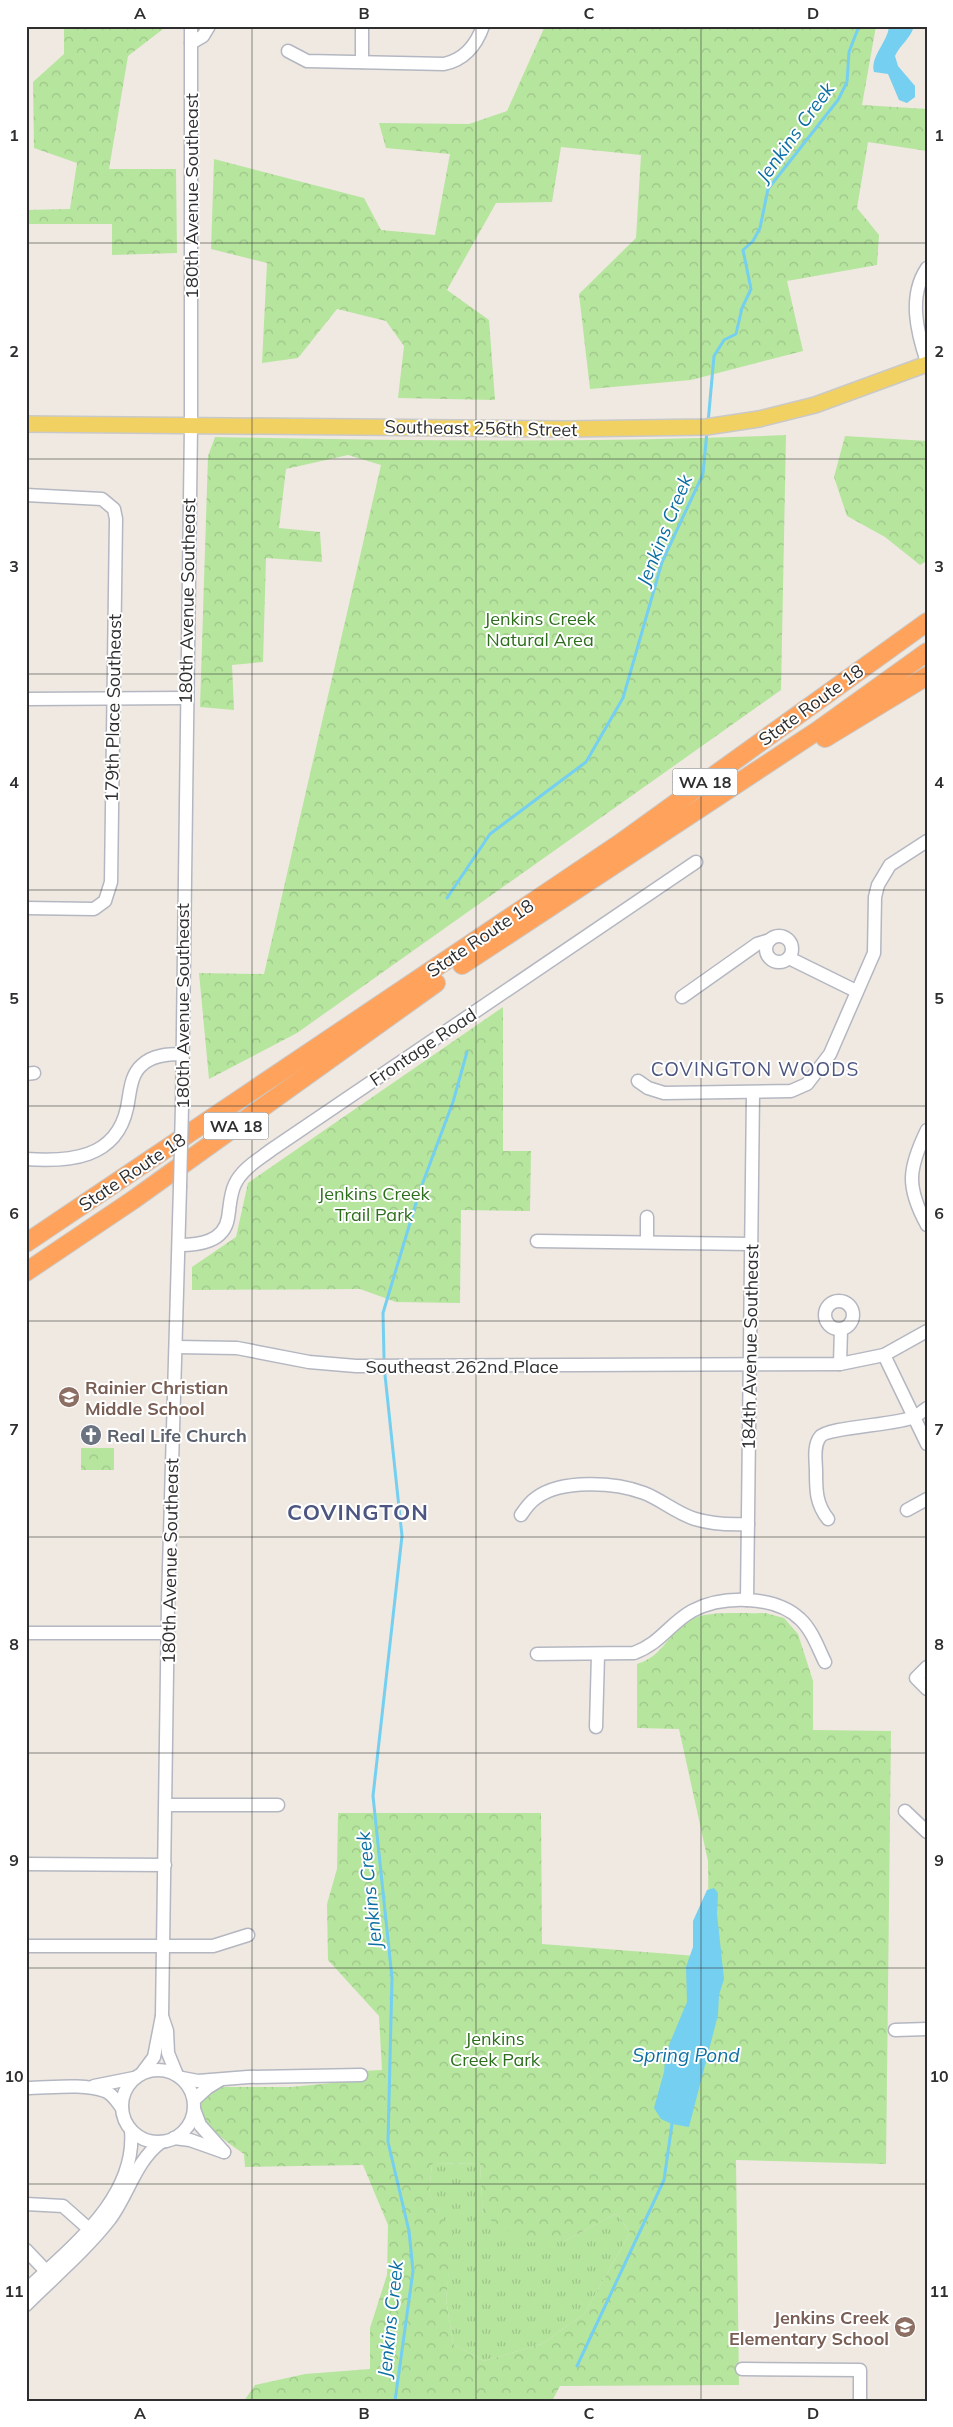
<svg xmlns="http://www.w3.org/2000/svg" width="953" height="2427" font-family="Mulish,sans-serif">
	<style>
		.grass { fill: url(#grass-tufts) }
		.forest { fill: url(#forest-crowns); fill-rule: evenodd }
		.water { fill: #75cff0 }
		.lines { fill: none; stroke-linecap: round; stroke-linejoin: round }
		.stream { stroke: #75cff0; stroke-width: 3 }
		.minor-casing { stroke: #b4b7c1; stroke-width: 15 }
		.major-casing { stroke: #c9c9c9; stroke-width: 18 }
		.highway-casing { stroke: #c9c9c9; stroke-width: 20 }
		.minor { stroke: #fff; stroke-width: 12 }
		.major { stroke: #f2d163; stroke-width: 15 }
		.highway { stroke: #ffa35c; stroke-width: 18 }
		.minor-bridge-casing { stroke: #b4b7c1; stroke-width: 15; stroke-linecap: butt }
		.minor-bridge { stroke: #fff; stroke-width: 12 }
		.grid { fill: none; stroke: #2e2e2e; stroke-width: 1; stroke-opacity: 0.55 }
		.labels { text-anchor: middle; dominant-baseline: central; stroke-width: 4; stroke-linejoin: round; paint-order: stroke }
		.shield { fill: #fff; stroke: #6d6d6d; stroke-width: 1 }
		.shield-label { font-size: 16px; font-weight: bold; fill: #2e2e2e }
		.street-label { font-size: 18px; fill: #2e2e2e; stroke: #fff }
		.park-label { font-size: 18px; fill: #2c6e1b; stroke: #fff }
		.education-label { font-size: 18px; font-weight: bold; fill: #785e54; stroke: #fff; text-anchor: start }
		.worship-label { font-size: 18px; font-weight: bold; fill: #5b616d; stroke: #fff; text-anchor: start }
		.water-label { font-size: 19px; font-style: italic; fill: #0d6fa3; stroke: #fff }
		.neighbourhood-label { font-size: 19px; letter-spacing: 1px; fill: #4d5680; stroke: #fff }
		.district-label { font-size: 22px; font-weight: bold; letter-spacing: 1px; fill: #4d5680; stroke: #fff }
		.neatline { fill: none; stroke: #2e2e2e; stroke-width: 2 }
		.grid-label { font-size: 16px; text-anchor: middle; font-weight: bold; fill: #2e2e2e }
	</style>
	<defs>
		<pattern id="grass-tufts" width="24" height="20" patternUnits="userSpaceOnUse" patternTransform="scale(1.25)"><rect width="24" height="20" fill="#b6e59e"/><path d="M3 7l-1-3M5 7V3M7 7l1-3M15 17l-1-3M17 17v-4M19 17l1-3" fill="none" stroke="#9dc588"/></pattern>
		<pattern id="forest-crowns" width="20" height="18" patternUnits="userSpaceOnUse" patternTransform="scale(1.25)"><rect width="20" height="18" fill="#b6e59e"/><path d="M2 6a3 3 0 1 1 6 0M12 15a3 3 0 1 1 6 0" fill="none" stroke="#9dc588"/></pattern>
	</defs>
	<rect width="100%" height="100%" fill="#efe9e1"/>
	<path class="grass" d="M480 2163 483 2216 565 2241 617 2213 630 2233 584 2314 542 2344 484 2361 453 2344 446 2299 452 2235 429 2193 432 2164Z"/>
	<g class="forest">
		<path d="M64 26H167L128 56 109 169H176L177 253 112 255V224H26V210L70 209 77 163 34 148 33 82 64 54Z"/>
		<path d="M545 26H876L862 105 927 109V151L868 142 857 208 879 235 877 265 787 281 803 351 691 380 590 389 579 294 636 238 641 155 561 147 552 202 496 203 447 290 489 320 495 400 398 398 404 346 386 321 337 309 298 358 262 363 267 263 211 249 214 159 364 198 381 230 435 235 450 154 386 148 379 123 469 124 507 111Z"/>
		<path d="M786 435 781 690 297 1033 209 1079 199 973 264 974 381 465 348 455 286 469 279 528 320 532 322 562 266 558 263 662 232 665 234 710 200 707 208 456 215 437C405 441 596 443 786 435Z"/>
		<path d="M845 436 927 441V561L920 565 885 537 847 516 834 477Z"/>
		<path d="M503 1007V1151H531L530 1211 461 1210 460 1303 396 1302 360 1289 192 1290V1267L236 1237 248 1183Z"/>
		<rect x="81" y="1448" width="33" height="22"/>
		<path d="M765 1613 784 1618 798 1634 813 1681V1730L891 1731 886 2164 736 2160 739 2385 560 2386 552 2401H244L255 2385 305 2374 370 2369V2328L387 2275 388 2225 363 2165 245 2167 244 2154C224 2140 167 2103 221 2087H291L362 2080V2071L382 2070 379 2016 328 1960 327 1904 337 1869 338 1813H541L542 1944 709 1957 708 1861 679 1729 637 1728V1664C664 1656 668 1632 690 1620 707 1610 745 1614 765 1613ZM480 2163 483 2216 527 2242 565 2241 617 2213 630 2233 584 2314 542 2344 484 2361 453 2344 446 2299 453 2235 429 2193 432 2164Z"/>
	</g>
	<g class="water">
		<path d="M889 26H914C911 38 900 45 895 56L898 66 915 86V97L907 103 899 100 888 74 874 72C870 56 888 42 889 26Z"/>
		<path d="M714 1888 718 1893 717 1914 724 1979 719 1995 718 2015 689 2127 672 2124 661 2119 654 2108 664 2072 666 2052 687 2002 686 1967 693 1947V1921L707 1890Z"/>
	</g>
	<g class="lines">
		<g class="stream">
			<path d="M708 423 714 356 724 340 736 334 742 308 751 289 743 250 753 241 760 228 768 189 838 100 847 82 849 52 859 26"/>
			<path d="M447 898 490 834 586 762 623 698 662 562 703 474 707 431"/>
			<path d="M384 1358 383 1313 419 1193 453 1102 467 1052"/>
			<path d="M385 1375 402 1536 373 1796 392 1978 388 2142 409 2231 413 2271 395 2401"/>
			<path d="M577 2366 664 2180 672 2124"/>
		</g>
		<g class="minor-casing">
			<g id="minor">
				<path d="M191 43 203 36 209 26"/>
				<path d="M288 51 307 61 444 64C463 60 476 46 483 26"/>
				<path d="M362 62V26"/>
				<path d="M927 268C908 296 917 332 927 362"/>
				<path d="M26 495 102 499 114 509 116 519 111 882 105 901 94 909 26 908"/>
				<path d="M26 699 186 698"/>
				<circle cx="779" cy="949" r="13"/>
				<path d="M789 958 856 991"/>
				<path d="M682 997 757 944 770 940"/>
				<path d="M26 1074 34 1073"/>
				<path d="M638 1081 648 1088 664 1093 791 1091 807 1084 830 1054 874 953 875 897 878 885 890 865 927 841"/>
				<path d="M182 1106 191 425V26"/>
				<path d="M927 1130C908 1169 906 1187 927 1225"/>
				<path d="M26 1159C69 1162 116 1159 127 1108 130 1094 130 1075 142 1065 152 1055 168 1054 182 1054"/>
				<path d="M537 1241 751 1244"/>
				<path d="M647 1242V1217"/>
				<path d="M179 1245C199 1245 224 1242 228 1218 230 1206 230 1194 235 1184 242 1169 258 1160 271 1150L696 862"/>
				<circle cx="839" cy="1315" r="14"/>
				<path d="M176 1347 237 1348 309 1362 356 1366 840 1364 884 1355 927 1331"/>
				<path d="M884 1355 927 1444"/>
				<path d="M840 1364 841 1329"/>
				<path d="M907 1510 927 1499"/>
				<path d="M521 1515C525 1509 530 1502 536 1498 561 1479 615 1482 644 1493 662 1500 676 1513 695 1519 712 1524 729 1525 748 1524"/>
				<path d="M828 1519C816 1504 816 1490 816 1472 816 1461 813 1446 820 1437 827 1427 897 1425 914 1417 918 1415 923 1411 927 1408"/>
				<path d="M747 1600 753 1093"/>
				<path d="M26 1633H168"/>
				<path d="M537 1654 634 1653C661 1643 669 1624 692 1611 722 1595 775 1595 800 1619 812 1630 818 1648 825 1662"/>
				<path d="M927 1667 916 1678 927 1689"/>
				<path d="M596 1727 598 1655"/>
				<path d="M166 1805H278"/>
				<path d="M905 1811 927 1832"/>
				<path d="M26 1864 165 1865"/>
				<path d="M26 1946H213L248 1935"/>
				<path d="M162 2016 167 2031 168 2053 177 2075"/>
				<path d="M895 2030 927 2029"/>
				<circle cx="158" cy="2106" r="36"/>
				<path d="M142 2073 154 2057 162 2016 168 1603 180 1187"/>
				<path d="M182 2078 198 2081 248 2077 361 2075"/>
				<path d="M94 2086 134 2078"/>
				<path d="M26 2088C50 2088 82 2083 105 2091 113 2094 117 2102 122 2108"/>
				<path d="M194 2100 207 2088 220 2080"/>
				<path d="M194 2109 200 2125 224 2152"/>
				<path d="M174 2138 190 2140 224 2152"/>
				<path d="M26 2204 63 2206 89 2229"/>
				<path d="M26 2250 46 2271"/>
				<path d="M26 2290C70 2248 137 2198 131 2130"/>
				<path d="M26 2305C54 2277 86 2250 110 2219 129 2193 135 2162 161 2142"/>
				<path d="M742 2369 860 2370V2401"/>
			</g>
		</g>
		<g class="major-casing">
			<path id="major" d="M26 424 566 429 706 427 759 419 815 405 927 364"/>
		</g>
		<g class="highway-casing">
			<g id="highway">
				<path d="M825 738 927 676"/>
				<path d="M462 965 817 731 927 652"/>
				<path d="M26 1243 619 844 927 622"/>
				<path d="M26 1272 133 1200 436 983"/>
			</g>
		</g>
		<use href="#minor" class="minor"/>
		<use href="#major" class="major"/>
		<use href="#highway" class="highway"/>
		<g class="minor-bridge-casing">
			<path id="minor-bridge" d="M180 1187 182 1106"/>
		</g>
		<use href="#minor-bridge" class="minor-bridge"/>
	</g>
	<path class="grid" d="M252 26V2401M476 26V2401M701 26V2401M26 243H927M26 459H927M26 674H927M26 890H927M26 1106H927M26 1321H927M26 1537H927M26 1753H927M26 1968H927M26 2184H927"/>
	<defs>
		<g id="school-disc" transform="scale(1.125)"><circle r="9.5" fill="#8d6e63" stroke="#fff"/><path d="M0-5L7-2L0 1L-7-2ZM-4 1L0 2.5L4 1V4Q0 6-4 4Z" fill="#fff"/></g>
		<g id="church-disc" transform="scale(1.125)"><circle r="9.5" fill="#6b7280" stroke="#fff"/><path d="M-1.2-6h2.4v3.5h3.3v2.4h-3.3V6h-2.4V-.1h-3.3v-2.4h3.3Z" fill="#fff"/></g>
	</defs>
	<g fill-rule="evenodd">
		<use href="#school-disc" x="69" y="1397"/>
		<use href="#church-disc" x="91" y="1435"/>
		<use href="#school-disc" x="905" y="2327"/>
	</g>
	<g class="labels">
		<g class="shield">
			<rect x="672.5" y="768.5" width="65" height="27" rx="4"/>
			<rect x="203.5" y="1112.5" width="65" height="27" rx="4"/>
		</g>
		<g class="shield-label">
			<text x="705" y="782">WA 18</text>
			<text x="236" y="1126">WA 18</text>
		</g>
		<g class="street-label">
			<text transform="translate(191 196) rotate(-90)">180th Avenue Southeast</text>
			<text transform="translate(481 428) rotate(1)">Southeast 256th Street</text>
			<text transform="translate(187 601) rotate(-89)">180th Avenue Southeast</text>
			<text transform="translate(811 705) rotate(-36)">State Route 18</text>
			<text transform="translate(113 708) rotate(-89)">179th Place Southeast</text>
			<text transform="translate(480 938) rotate(-34)">State Route 18</text>
			<text transform="translate(182 1006) rotate(-90)">180th Avenue Southeast</text>
			<text transform="translate(423 1047) rotate(-34)">Frontage Road</text>
			<text transform="translate(132 1172) rotate(-34)">State Route 18</text>
			<text transform="translate(750 1347) rotate(-89)">184th Avenue Southeast</text>
			<text x="462" y="1366">Southeast 262nd Place</text>
			<text transform="translate(170 1561) rotate(-89)">180th Avenue Southeast</text>
		</g>
		<g class="park-label">
			<text x="540" y="618">Jenkins Creek<tspan x="540" dy="21">Natural Area</tspan></text>
			<text x="374" y="1193">Jenkins Creek<tspan x="374" dy="21">Trail Park</tspan></text>
			<text x="495" y="2038">Jenkins<tspan x="495" dy="21">Creek Park</tspan></text>
		</g>
		<g class="education-label">
			<text x="85" y="1387">Rainier Christian<tspan x="85" dy="21">Middle School</tspan></text>
			<text x="889" y="2317" text-anchor="end">Jenkins Creek<tspan x="889" dy="21">Elementary School</tspan></text>
		</g>
		<g class="worship-label">
			<text x="107" y="1435">Real Life Church</text>
		</g>
		<g class="water-label">
			<text transform="translate(795 132) rotate(-54)">Jenkins Creek</text>
			<text transform="translate(664 530) rotate(-68)">Jenkins Creek</text>
			<text transform="translate(369 1890) rotate(-96)">Jenkins Creek</text>
			<text x="686" y="2055">Spring Pond</text>
			<text transform="translate(390 2319) rotate(-84)">Jenkins Creek</text>
		</g>
		<g class="neighbourhood-label">
			<text x="755" y="1069">COVINGTON WOODS</text>
		</g>
		<g class="district-label">
			<text x="358" y="1512">COVINGTON</text>
		</g>
	</g>
	<rect width="953" height="2427" fill="none" stroke="#ffffff" stroke-width="55"/>
	<rect x="28" y="28" width="898" height="2372" class="neatline"/>
	<g class="grid-label">
		<text x="140" y="19">A</text>
		<text x="364" y="19">B</text>
		<text x="589" y="19">C</text>
		<text x="813" y="19">D</text>
		<text x="14" y="141">1</text>
		<text x="939" y="141">1</text>
		<text x="14" y="357">2</text>
		<text x="939" y="357">2</text>
		<text x="14" y="572">3</text>
		<text x="939" y="572">3</text>
		<text x="14" y="788">4</text>
		<text x="939" y="788">4</text>
		<text x="14" y="1004">5</text>
		<text x="939" y="1004">5</text>
		<text x="14" y="1219">6</text>
		<text x="939" y="1219">6</text>
		<text x="14" y="1435">7</text>
		<text x="939" y="1435">7</text>
		<text x="14" y="1650">8</text>
		<text x="939" y="1650">8</text>
		<text x="14" y="1866">9</text>
		<text x="939" y="1866">9</text>
		<text x="14" y="2082">10</text>
		<text x="939" y="2082">10</text>
		<text x="14" y="2297">11</text>
		<text x="939" y="2297">11</text>
		<text x="140" y="2419">A</text>
		<text x="364" y="2419">B</text>
		<text x="589" y="2419">C</text>
		<text x="813" y="2419">D</text>
	</g>
</svg>
